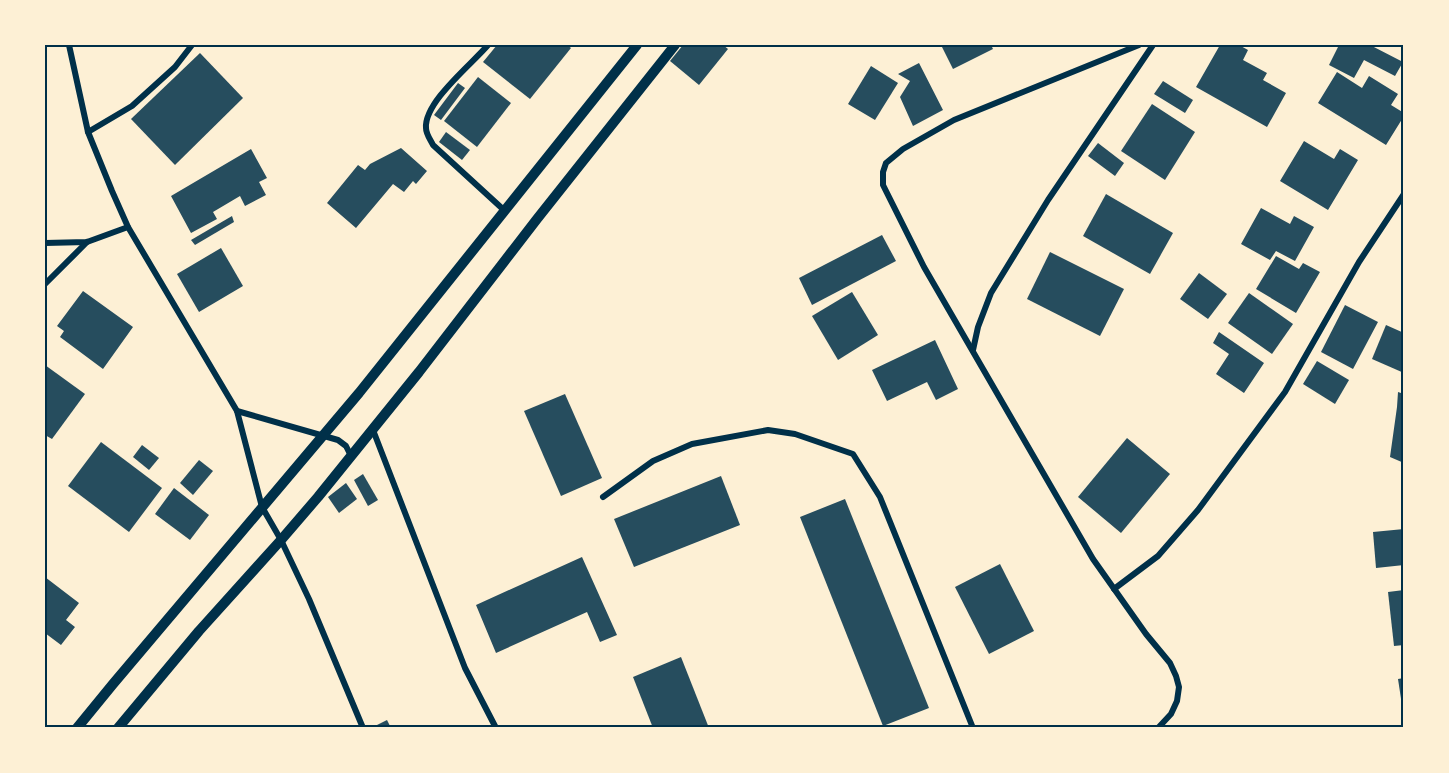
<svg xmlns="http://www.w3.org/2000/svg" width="1449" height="773" font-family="Mulish,sans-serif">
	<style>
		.building { fill: #264d5e }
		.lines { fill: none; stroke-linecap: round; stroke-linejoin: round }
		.minor { stroke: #003049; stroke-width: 6 }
		.tertiary { stroke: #003049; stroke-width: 10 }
		.neatline { fill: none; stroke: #003049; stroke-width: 2 }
	</style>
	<rect width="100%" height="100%" fill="#fdf0d5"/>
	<g class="building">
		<path d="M497 45H567L571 48 530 99 483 62Z"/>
		<path d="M683 45H723L728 49 699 85 670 61Z"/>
		<path d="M941 45H991L993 49 953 69Z"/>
		<path d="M1220 45H1239L1248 50 1243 60 1267 73 1263 80 1286 93 1267 127 1196 87Z"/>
		<path d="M1339 45H1370L1403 62 1395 76 1364 60 1354 78 1329 65Z"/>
		<path d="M200 53 243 98 175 165 131 119Z"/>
		<path d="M919 63 943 110 913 126 900 97 910 81 898 74Z"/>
		<path d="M871 66 898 83 875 120 848 104Z"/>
		<path d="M1337 72 1362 88 1369 76 1398 94 1391 105 1404 113V116L1386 145 1318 103Z"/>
		<path d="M478 77 511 103 477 147 444 121Z"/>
		<path d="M1163 81 1193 100 1185 113 1154 94Z"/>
		<path d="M458 83 465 88 441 120 434 115Z"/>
		<path d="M1152 104 1195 132 1165 180 1121 151Z"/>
		<path d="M446 132 470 150 462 160 439 142Z"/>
		<path d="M1304 141 1334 159 1340 149 1358 160 1328 210 1280 181Z"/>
		<path d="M1098 143 1124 163 1115 176 1088 156Z"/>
		<path d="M401 148 427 171 416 184 413 181 404 192 393 184 356 228 327 203 358 165 365 170 370 164Z"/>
		<path d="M251 149 267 178 259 182 266 195 245 206 240 196 213 212 217 219 191 233 171 196Z"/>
		<path d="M1106 194 1173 233 1150 274 1083 236Z"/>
		<path d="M1261 208 1290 224 1294 216 1314 227 1295 261 1276 251 1270 260 1241 244Z"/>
		<path d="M232 216 234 222 195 245 191 240Z"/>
		<path d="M882 235 896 261 812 305 799 278Z"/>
		<path d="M221 248 243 286 199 312 177 274Z"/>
		<path d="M1050 252 1124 289 1100 336 1027 299Z"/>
		<path d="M1276 256 1299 269 1303 263 1320 272 1296 313 1256 289Z"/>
		<path d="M1199 273 1227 294 1208 319 1180 299Z"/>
		<path d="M83 291 133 327 103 369 60 337 64 331 57 326Z"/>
		<path d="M852 292 878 335 838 360 812 316Z"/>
		<path d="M1249 293 1293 324 1272 354 1228 323Z"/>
		<path d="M1345 305 1378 322 1353 369 1321 352Z"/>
		<path d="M1386 325 1404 333V373L1372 359Z"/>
		<path d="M1219 332 1264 363 1244 393 1216 374 1229 354 1213 343Z"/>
		<path d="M935 340 958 389 936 400 927 382 887 401 872 370Z"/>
		<path d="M1317 361 1349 380 1335 404 1303 384Z"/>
		<path d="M45 365 85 394 52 439 45 435Z"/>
		<path d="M1398 392 1404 394V463L1390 457 1397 407Z"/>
		<path d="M565 394 602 478 561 496 524 411Z"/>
		<path d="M1127 438 1170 474 1121 533 1078 497Z"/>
		<path d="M101 442 162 488 129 532 68 486Z"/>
		<path d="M142 445 159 458 149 470 133 457Z"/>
		<path d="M199 460 213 471 193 495 180 483Z"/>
		<path d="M363 474 378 500 368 506 354 480Z"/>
		<path d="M721 476 740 525 634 567 614 519Z"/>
		<path d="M346 483 357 499 339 513 328 497Z"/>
		<path d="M174 488 209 515 190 540 155 514Z"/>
		<path d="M845 499 929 708 883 726 800 517Z"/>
		<path d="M1404 529V565L1376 568 1373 532Z"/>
		<path d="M582 557 617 635 600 642 587 612 496 653 476 605Z"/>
		<path d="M1000 564 1034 631 989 654 955 587Z"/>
		<path d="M45 577 79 603 66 620 75 627 61 645 45 633Z"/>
		<path d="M1404 590V645L1394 646 1388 592Z"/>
		<path d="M681 657 709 728H653L633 677Z"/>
		<path d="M1404 678V712H1403L1398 679Z"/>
		<path d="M387 720 391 728H371Z"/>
	</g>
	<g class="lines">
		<g class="minor">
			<path d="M69 45 88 132 112 191 128 227 237 411 262 507 281 540 309 599 363 728"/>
			<path d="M488 45C472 64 424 102 426 128 426 134 430 139 433 145L505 211"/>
			<path d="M1139 45 954 120 903 149 886 163 883 172V185L924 267 1093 559 1146 634 1170 663 1176 676 1179 687 1177 701 1171 714 1158 728"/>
			<path d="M88 132 132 106 175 67 192 45"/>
			<path d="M45 243 87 242 128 227"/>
			<path d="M45 284 87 242"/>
			<path d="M973 350 978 327 991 293 1048 200 1153 45"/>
			<path d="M237 411 338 440 346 446 351 456"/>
			<path d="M373 430 465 668 496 728"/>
			<path d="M603 497 653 461 692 444 768 430 795 434 853 454 880 497 973 728"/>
			<path d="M1114 589 1158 556 1198 510 1285 392 1359 262 1404 194"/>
		</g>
		<g class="tertiary">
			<path d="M77 728 113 684 359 393 637 45"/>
			<path d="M118 728 199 631 281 540 318 497 419 372 537 219 675 45"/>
		</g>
	</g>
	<rect width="1449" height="773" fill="none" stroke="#fdf0d5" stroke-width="93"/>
	<rect x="46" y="46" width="1356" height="680" class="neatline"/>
</svg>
